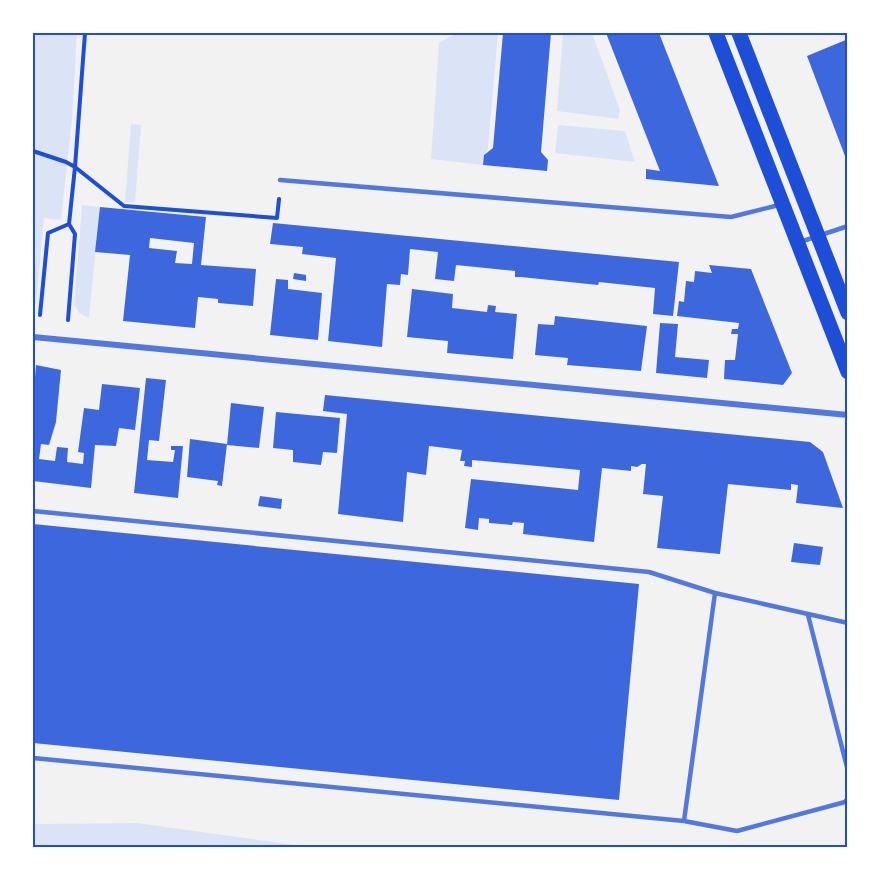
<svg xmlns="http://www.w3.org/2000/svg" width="881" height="881" font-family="Montserrat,sans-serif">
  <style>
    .green { fill: #dbe4f7 }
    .building { fill: #3d67dc; fill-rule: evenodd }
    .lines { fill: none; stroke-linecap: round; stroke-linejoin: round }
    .path { stroke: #1d4ed8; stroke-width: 4 }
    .service { stroke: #5277de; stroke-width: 4.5 }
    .minor { stroke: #5277de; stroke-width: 6 }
    .primary { stroke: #1d4ed8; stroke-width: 15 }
    .neatline { fill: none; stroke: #1d4ed8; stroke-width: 2 }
  </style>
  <rect width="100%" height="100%" fill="#f2f2f2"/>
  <!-- green -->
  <path class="green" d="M33,33h44l-5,86 -11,101 -17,-2 -8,87h-3z
    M457,33h41l-10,116 -4,6 -1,10 -52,-6 8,-116z
    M563,33h29l28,77 -2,9 -61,-8z
    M131,124l10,1 -6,77h-10z
    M558,125l67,6 10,31 -80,-9z
    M82,205l18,2 -11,111 -10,-5 -5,-9z
    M137,823l179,25h-283v-24z"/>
  <!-- building -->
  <path class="building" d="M503,33h48l-10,119 7,8 -1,11 -64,-6 1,-10 9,-7z
    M606,33h53l60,153 -73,-7v-10l14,2z
    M848,39v125l-41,-108z
    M100,207l106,10 -5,48 55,4 -3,37 -35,-3v-4l-20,-2 -3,31 -72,-7 7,-66 -35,-3zM150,238l44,5 -2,21 -17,-1 2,-12 -28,-3z
    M273,223l406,39 -6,54 -20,-2 2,-26 -56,-6 -1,3 -77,-8h-6v-6l-59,-6 -2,16 -19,-2 3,-27 -28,-3 -2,26 -7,-1 -1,11 -13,-1 -5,63 -54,-6 8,-83 -34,-4 1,-7 -33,-3z
    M709,265l42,4 41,104 -9,12 -59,-6 1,-19h10l3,-26h-7l1,-5h6l1,-6 -62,-7 2,-15 5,1 2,-21 8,1 1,-11 17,2z
    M294,273l12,2v6l-13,-2z
    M276,279l12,1v9l34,4 -4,47 -48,-5z
    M412,289l41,5 -1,14 35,4 1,-7 8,1 -1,6 22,2 -4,45 -66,-6 1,-12 -41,-4z
    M555,316l92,10 -6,45 -74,-6 1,-7 -33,-3 3,-31 16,1z
    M660,323l18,1 -3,33 34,3 -2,18 -51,-5z
    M36,365l25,5 -5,52 -7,23 -8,-1 -2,15 16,2 2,-14 11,1 -1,14 16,2 1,-11 -6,-1 6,-44 15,2 3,-26 38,4 -5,42 -16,-2 -3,18 -21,-1 -4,43 -58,-7v-80z
    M146,378l20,2 -7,61 -10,-1 -2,20 26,2 2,-12h-4v-4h12l-5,52 -44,-5z
    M325,395l485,47 13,10 20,56 -47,-5 2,-18 -7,-1v6l-63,-6 -8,70 -63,-6 6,-52 -20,-2 3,-30h-4l-5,3 -6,-1v5l-29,-3 -8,74 -71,-8 1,-11 -11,-1 -1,3 -23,-2v-4l-10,-1 -1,12 -13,-2 6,-49 107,11 2,-20 -108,-10v7l-8,-1 1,-5h-5l2,-11 -33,-4 -3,29 -19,-3 -4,50 -65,-8 9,-100 -24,-3z
    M231,403l33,4 -5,41 -32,-3z
    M276,412l64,6 -3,35 -14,-1 -2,13 -28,-3v-12l-20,-2z
    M190,439l37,5 -5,42 -5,-1 1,-4 -31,-4z
    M260,496l22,3 -1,10 -23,-3z
    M33,524l606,60 -20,216 -586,-57z
    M794,543l29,4 -3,18 -29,-3z"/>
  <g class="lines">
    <!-- path -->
    <path class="path" d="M33,151l33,11 9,5 49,39 153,12 2,-19
      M40,315l8,-82 21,-9
      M68,320l7,-86 -6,-10 6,-57 10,-134"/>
    <!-- service -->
    <path class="service" d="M280,180l451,37 48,-12
      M800,242l48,-16
      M33,511l616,61 66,21 133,30
      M808,615l40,156
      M33,758l651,63 31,-228
      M684,821l53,10 108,-29 3,-4"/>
    <!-- minor -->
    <path class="minor" d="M33,337l815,78"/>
    <!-- primary -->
    <path class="primary" d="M716,33l132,339
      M739,33l109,280"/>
  </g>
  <!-- border -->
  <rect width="881" height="881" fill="none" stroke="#ffffff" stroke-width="69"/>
  <rect x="34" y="34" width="812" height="812" class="neatline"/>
</svg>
